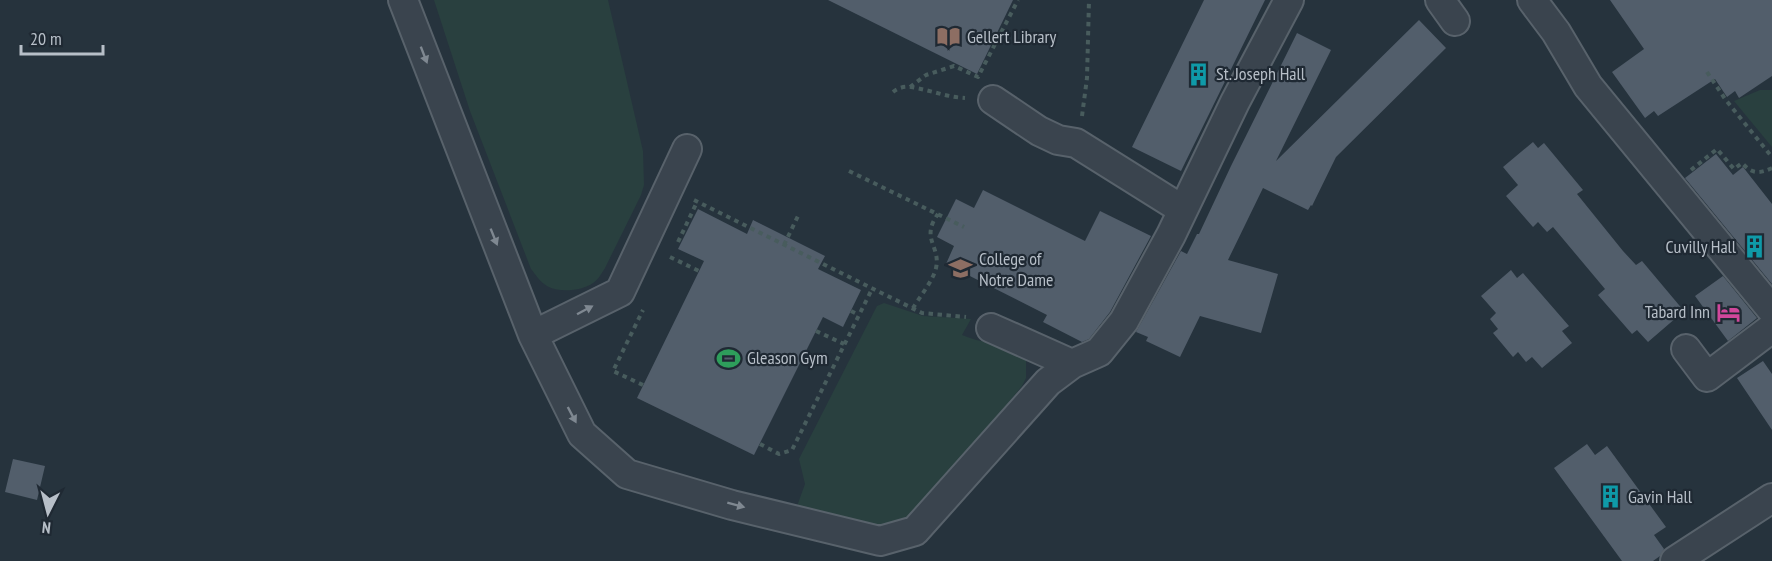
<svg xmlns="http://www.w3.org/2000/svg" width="1772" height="561" font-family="'PT Sans Narrow',sans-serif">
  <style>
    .green { fill: #29403f }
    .building { fill: #525e6b }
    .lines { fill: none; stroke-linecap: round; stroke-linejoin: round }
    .minor-casing { stroke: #58626b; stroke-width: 32 }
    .path { stroke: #485c5d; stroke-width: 4; stroke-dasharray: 4.5 4.5; stroke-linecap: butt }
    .minor { stroke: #3a444e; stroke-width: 28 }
    .oneway { fill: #7f8891 }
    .labels { text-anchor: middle; stroke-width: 4.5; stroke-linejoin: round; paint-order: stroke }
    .poi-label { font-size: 18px; fill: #b7bfc8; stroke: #1f2933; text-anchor: start }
  </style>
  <rect width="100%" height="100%" fill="#26333d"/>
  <!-- green -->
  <path class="green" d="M434,0h174l35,151 1,34 -3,10 -36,73c-4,6 -6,11 -12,15 -11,8 -34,10 -46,3 -7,-4 -11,-11 -16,-17l-61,-158z
    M1760,90h12v57l-38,-46z
    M884,303l39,13 48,3 -9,16c6,2 13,5 19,6 20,4 31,2 45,19v18l-4,8 -93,114c-7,6 -14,13 -22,17 -36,18 -76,0 -111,-8l9,-25 -6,-25 78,-153z"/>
  <!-- building -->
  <path class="building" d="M828,0h185l-36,74z
    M1204,0h61l-84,171 -49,-24z
    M1610,0h162v76l-33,22 -4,-7 -8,6 -12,-18 -57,37 -4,-5 -9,7 -33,-46 32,-23z
    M1419,20l27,28 -110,109 -24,49 -1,-1 -3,5 -45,-22 -35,72 50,14 -17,59 -61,-17 -20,41 -34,-16 2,-4 -12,-5 45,-81 6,3 10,-20h2l32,-68 66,-133 34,17 -55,111z
    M1533,142l5,6 6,-5 39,47 -6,4 46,57 13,14 6,-4 42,50 -36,31 -11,-12 -5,4 -34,-39 7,-6 -52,-62 -6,5 -9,-10 -5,5 -27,-31 12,-11 -15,-18z
    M1716,154l17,21 10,-8 29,37v80l-87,-106z
    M983,190l102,51 15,-30 51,25 -41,76 -21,27 -7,3 -39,-20 4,-7 -101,-51 8,-18 -17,-9 19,-38 18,9z
    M698,209l49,25 6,-14 72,36 -7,13 43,21 -18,37 -20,-10 -69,138 -117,-57 67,-137 -26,-12z
    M1511,270l6,8 6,-5 46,53 -7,5 10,12 -30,25 -10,-11 -6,5 -8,-10 -5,5 -20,-24 5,-4 -8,-10 6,-6 -15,-17z
    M1723,276l34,42 -29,23 -33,-45z
    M1763,361l9,13v56l-35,-52z
    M1587,444l8,11 12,-9 59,81 -12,8 10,14 -4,7 -7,5h-31l-68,-93z
    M13,459l32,7 -8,34 -32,-8z"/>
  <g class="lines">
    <defs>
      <path id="minor" d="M403,0l130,335 49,99 45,40 105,31 148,36 35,-10 133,-149 24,-18 27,-12 25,-31 47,-86 64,-133 54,-102
        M1440,0l15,21
        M1532,0l24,32 32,54 184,224
        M993,100l46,31 19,9 18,3 107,67
        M991,328l81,36
        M533,335l87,-43 67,-143
        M1686,349l21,28 65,-49
        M1675,561l97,-63"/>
    </defs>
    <!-- minor casing -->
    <use href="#minor" class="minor-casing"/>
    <!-- path -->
    <path class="path" d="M1707,72l18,27 47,58
      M910,87l16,-12 28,-9 24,11 40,-77
      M893,92c5,-4 11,-6 18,-5 19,3 35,10 54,11
      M1082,116l5,-38 2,-78
      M1691,170l26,-21 17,20 8,-6c10,11 17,11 30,5
      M849,171l115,56
      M694,200l228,113 44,4
      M678,242l19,-40
      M784,245l14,-29
      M670,257l29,14
      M913,308c6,-10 21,-29 23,-40 5,-22 -16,-29 2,-54
      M851,311l8,4
      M816,331l28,13
      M643,385l-30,-14 30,-61
      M760,444l19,10 13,-4 80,-161"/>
    <!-- minor -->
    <use href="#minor" class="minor"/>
  </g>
  <!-- one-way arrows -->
  <defs><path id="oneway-solid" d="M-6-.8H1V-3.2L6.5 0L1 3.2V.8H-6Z" transform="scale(1.5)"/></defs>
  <g class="oneway">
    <use href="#oneway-solid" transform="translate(424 55) rotate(69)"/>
    <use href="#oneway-solid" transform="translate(494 237) rotate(68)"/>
    <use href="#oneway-solid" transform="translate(585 310) rotate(-28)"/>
    <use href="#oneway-solid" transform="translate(572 415) rotate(62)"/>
    <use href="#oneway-solid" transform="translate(736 505) rotate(15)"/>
  </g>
  <!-- icons -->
  <defs>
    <symbol id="library-bare" viewBox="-9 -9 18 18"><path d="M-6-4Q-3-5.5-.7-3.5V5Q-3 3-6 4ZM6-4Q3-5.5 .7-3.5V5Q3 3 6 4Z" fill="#8d6e63" stroke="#1f2933" stroke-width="2.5" paint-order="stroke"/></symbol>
    <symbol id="building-bare" viewBox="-9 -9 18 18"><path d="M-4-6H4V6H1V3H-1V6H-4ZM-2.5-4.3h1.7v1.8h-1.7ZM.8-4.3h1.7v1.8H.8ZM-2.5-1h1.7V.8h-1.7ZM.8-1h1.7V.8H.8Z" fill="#0f9aa8" stroke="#1f2933" stroke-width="2.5" paint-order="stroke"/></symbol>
    <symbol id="university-bare" viewBox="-9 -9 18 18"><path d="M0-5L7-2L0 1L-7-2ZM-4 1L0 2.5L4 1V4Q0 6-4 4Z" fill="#8d6e63" stroke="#1f2933" stroke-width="2.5" paint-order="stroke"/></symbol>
    <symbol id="hotel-bare" viewBox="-9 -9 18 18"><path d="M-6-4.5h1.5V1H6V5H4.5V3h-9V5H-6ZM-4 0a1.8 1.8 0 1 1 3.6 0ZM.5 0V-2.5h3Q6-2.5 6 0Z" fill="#d1479c" stroke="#1f2933" stroke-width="2.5" paint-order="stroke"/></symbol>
    <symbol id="stadium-bare" viewBox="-9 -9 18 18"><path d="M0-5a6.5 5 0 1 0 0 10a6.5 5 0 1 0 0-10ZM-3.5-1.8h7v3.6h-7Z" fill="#2e9e5b" stroke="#1f2933" stroke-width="2.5" paint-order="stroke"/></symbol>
  </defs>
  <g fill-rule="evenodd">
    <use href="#library-bare" x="932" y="20" width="33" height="33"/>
    <use href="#building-bare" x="1182" y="58" width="33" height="33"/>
    <use href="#building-bare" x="1738" y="230" width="33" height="33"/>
    <use href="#university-bare" x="944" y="252" width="33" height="33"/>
    <use href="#hotel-bare" x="1712" y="296" width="33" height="33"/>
    <use href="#stadium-bare" x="712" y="342" width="33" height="33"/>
    <use href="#building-bare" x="1594" y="480" width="33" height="33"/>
  </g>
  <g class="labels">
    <!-- poi labels -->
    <g class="poi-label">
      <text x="967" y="43">Gellert Library</text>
      <text x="1216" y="80">St. Joseph Hall</text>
      <text x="1736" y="253" text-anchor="end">Cuvilly Hall</text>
      <text x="979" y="265">College of<tspan x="979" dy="21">Notre Dame</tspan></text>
      <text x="1710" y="318" text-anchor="end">Tabard Inn</text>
      <text x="747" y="364">Gleason Gym</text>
      <text x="1628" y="503">Gavin Hall</text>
    </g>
  </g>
  <!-- north arrow -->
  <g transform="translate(48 513) rotate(186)" stroke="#1f2933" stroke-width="4.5" paint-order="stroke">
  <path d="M0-4.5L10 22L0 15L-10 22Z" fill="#b7bfc8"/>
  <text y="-9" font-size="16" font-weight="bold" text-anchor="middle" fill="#b7bfc8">N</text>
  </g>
  <!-- scale -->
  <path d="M21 45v9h82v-9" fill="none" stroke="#b7bfc8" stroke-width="3"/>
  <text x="30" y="45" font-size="18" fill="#b7bfc8" stroke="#1f2933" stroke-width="4.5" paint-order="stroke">20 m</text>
</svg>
